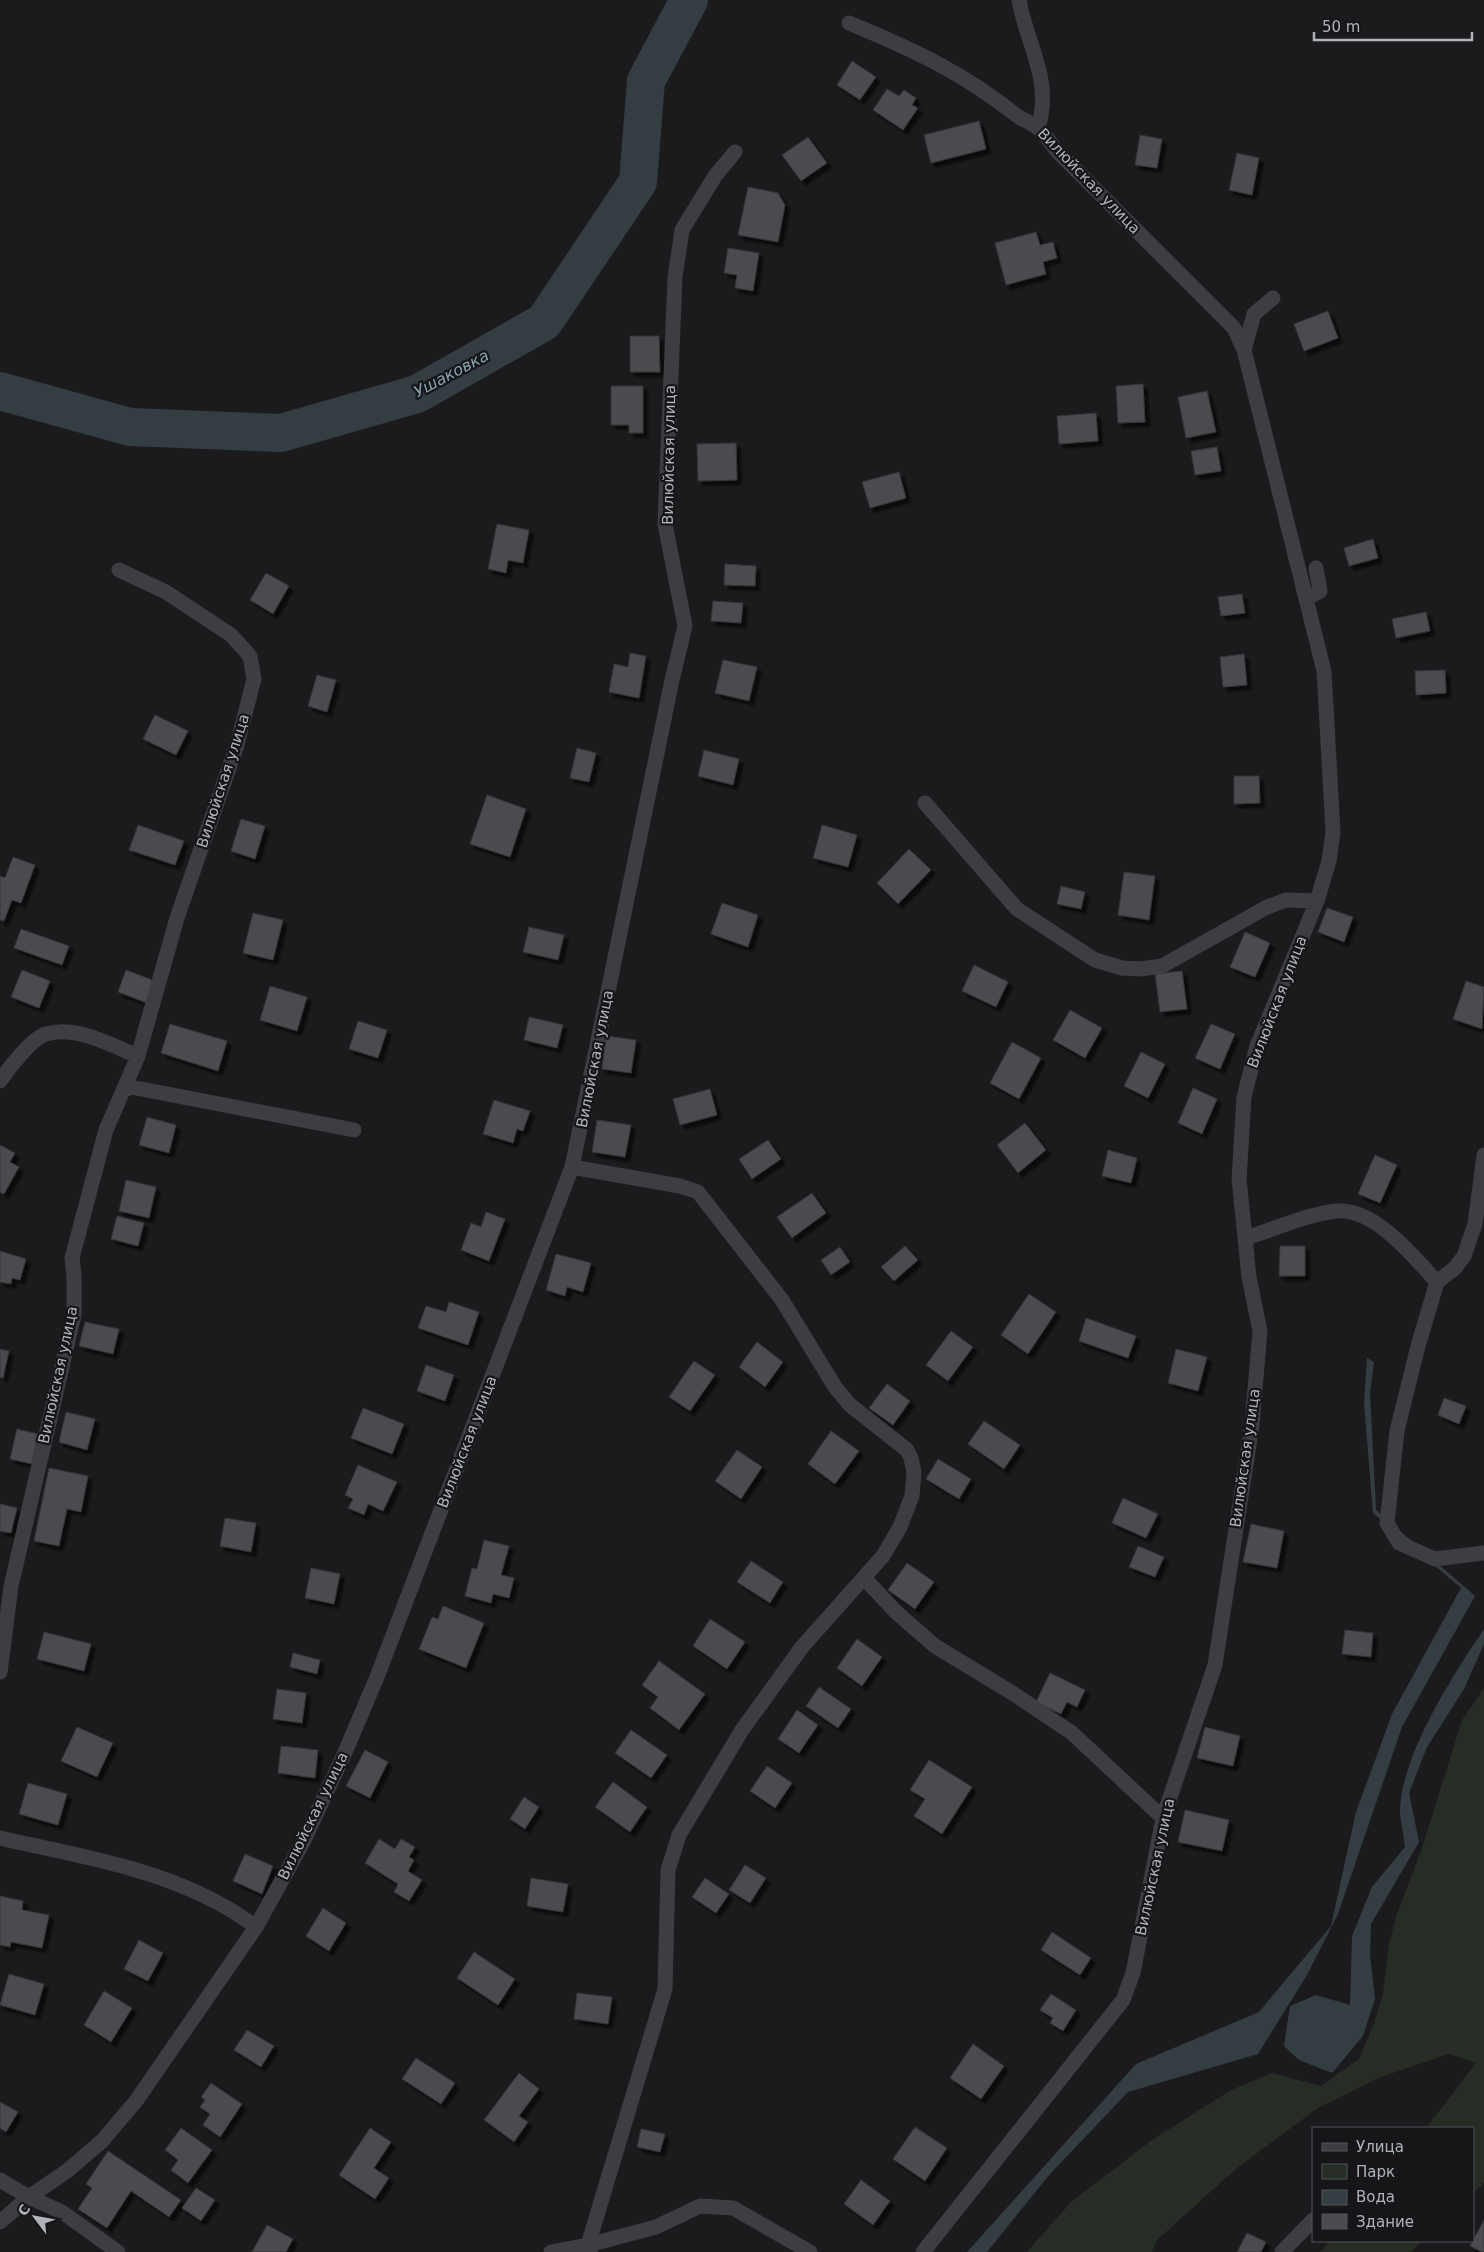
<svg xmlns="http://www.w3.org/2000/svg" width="1484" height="2252" font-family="'DejaVu Sans',sans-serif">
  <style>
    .green { fill: #252d25 }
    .water { fill: #343e42 }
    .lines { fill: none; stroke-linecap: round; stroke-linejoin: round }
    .river { stroke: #343e42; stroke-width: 38 }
    .building { fill: #4a4b4f; stroke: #353639; filter: url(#shadow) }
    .minor { stroke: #3c3e42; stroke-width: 15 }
    .labels { text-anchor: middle; stroke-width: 4.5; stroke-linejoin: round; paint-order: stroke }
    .street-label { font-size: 15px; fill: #afb4bb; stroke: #161618 }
    .water-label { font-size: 16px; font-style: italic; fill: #8aa4b2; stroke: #161618 }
  </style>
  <defs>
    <filter id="shadow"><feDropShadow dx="4.5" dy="4.5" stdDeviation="1" flood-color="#0009"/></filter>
  </defs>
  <rect width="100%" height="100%" fill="#1b1b1d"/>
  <!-- green -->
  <path class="green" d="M1484,1688v495l-11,10v-65h-47l50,-65 -27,-9 -68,23 -63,31 -81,60 -80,72 -5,12h-125l45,-51 80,-61 79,-50 41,-17 49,13 38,-27 14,-33 10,-33 6,-50 8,-29 25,-66 40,-128z
    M1330,2241h92l-11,11h-91z"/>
  <!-- water -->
  <path class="water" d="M1367,1358l7,4 -4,31 6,117 99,86 -73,131 -64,187 -31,61 -49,79 -130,38 -78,82 -63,78h-20l169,-188 123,-52 72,-86 25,-114 36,-98 69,-126 -88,-75 -9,-110z
    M1484,1629v15l-20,45 -37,58 -18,46 10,49 -48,82 -1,31 5,44 -12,37 -31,37 -33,-13 -15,-14 6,-40 26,-11 34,10 2,-69 20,-49 33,-40c-1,-11 -4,-23 -5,-34 -1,-54 54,-140 84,-184z"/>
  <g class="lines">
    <!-- river -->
    <path class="river" d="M0,391l130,36 151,6 136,-39 127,-72 94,-140 8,-101 43,-81"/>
  </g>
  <!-- building -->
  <path class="building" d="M852,61l24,16 -16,23 -23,-15z
    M887,89l12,7 5,-6 12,8 -4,7 6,3 -15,22 -30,-20z
    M979,121l7,28 -55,14 -7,-28z
    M1140,135l22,4 -5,29 -22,-3z
    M808,137l19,26 -26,18 -19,-26z
    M1237,153l22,5 -7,37 -23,-5z
    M748,187l30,6 7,12 -7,37 -40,-7z
    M1036,232l4,13 13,-3 4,16 -14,4 3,12 -40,11 -11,-42z
    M728,248l31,5 -6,38 -18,-3 2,-13 -13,-2z
    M1328,311l10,27 -34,13 -10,-27z
    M630,336h29l1,36h-30z
    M1143,384l2,38 -27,1 -2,-37z
    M611,386h32v47h-14v-8h-18z
    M1207,391l9,41 -30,6 -8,-41z
    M1096,413l2,28 -39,3 -2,-28z
    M736,443l1,37 -39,1 -1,-37z
    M1217,447l4,24 -26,4 -4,-24z
    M899,472l7,26 -36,10 -8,-26z
    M497,524l32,6 -6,33 -15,-3 -2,13 -18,-4z
    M1373,539l5,19 -29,8 -5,-18z
    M725,564l31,2 -1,20 -31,-1z
    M266,573l23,13 -16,28 -23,-14z
    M1242,594l3,19 -24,3 -3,-19z
    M713,601l30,2 -2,20 -30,-2z
    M1426,612l4,19 -34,7 -4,-19z
    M630,653l16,3 -7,42 -30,-6 5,-28 14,3z
    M1244,654l3,31 -24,2 -3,-30z
    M723,660l34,7 -8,34 -34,-8z
    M1445,670l1,23 -30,2 -1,-24z
    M317,675l19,5 -9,32 -19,-6z
    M155,715l33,16 -12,24 -33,-16z
    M577,748l19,5 -7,29 -19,-4z
    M704,750l35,9 -6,26 -35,-9z
    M1234,776h25l1,27 -26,1z
    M487,795l39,14 -16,48 -40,-13z
    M241,819l24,7 -10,33 -24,-8z
    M138,825l46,16 -9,24 -46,-15z
    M822,825l35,10 -9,32 -35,-9z
    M909,849l22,21 -33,34 -21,-21z
    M13,857l22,8 -14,38 -9,-3 -8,21 -4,-1v-44l5,2z
    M1124,872l31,4 -6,44 -31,-5z
    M1061,886l24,6 -4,17 -24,-5z
    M722,903l36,12 -10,32 -37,-13z
    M1327,908l26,9 -9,25 -26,-10z
    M253,913l30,7 -10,40 -30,-7z
    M529,927l35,8 -6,25 -35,-8z
    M21,929l48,17 -7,19 -48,-17z
    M1245,932l25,11 -15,34 -25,-10z
    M974,965l34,17 -12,25 -34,-16z
    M22,970l28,11 -11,27 -28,-11z
    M126,970l29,11 -8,22 -29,-11z
    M1182,971l5,38 -27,3 -5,-38z
    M1466,981l18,6 -2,42 -29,-10z
    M270,986l37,11 -10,34 -37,-11z
    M1070,1010l32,18 -17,30 -32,-18z
    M529,1017l34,8 -6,23 -33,-8z
    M358,1021l29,9 -9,28 -29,-9z
    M170,1024l57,17 -9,30 -57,-18z
    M1211,1024l24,10 -15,35 -25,-11z
    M606,1036l30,4 -5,33 -29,-4z
    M1012,1042l29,16 -22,41 -29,-16z
    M1141,1052l24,12 -17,34 -24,-12z
    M1193,1088l24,11 -15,35 -24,-11z
    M710,1089l7,26 -37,10 -7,-26z
    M494,1100l36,11 -7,20 -6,-2 -4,14 -30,-9z
    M147,1117l29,8 -7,28 -30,-8z
    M597,1120l34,5 -6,32 -33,-5z
    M1025,1123l21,27 -28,23 -21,-28z
    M768,1140l13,19 -29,20 -13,-20z
    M0,1145l15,8 -5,9 9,5 -15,27 -4,-2z
    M1108,1150l29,8 -6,25 -29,-7z
    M1375,1155l22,10 -17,38 -22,-9z
    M126,1180l30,7 -7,31 -30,-7z
    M812,1193l14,20 -34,25 -15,-21z
    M486,1212l19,7 -16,42 -28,-11 10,-27 10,4z
    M117,1216l27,7 -6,23 -27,-7z
    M905,1246l13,14 -24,21 -13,-14z
    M1280,1246h25v30h-26z
    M840,1247l10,15 -19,13 -10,-15z
    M0,1251l26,8 -6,21 -8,-2 -1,6 -11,-2z
    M556,1254l35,9 -8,29 -16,-5 -2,9 -19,-6z
    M1029,1294l27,18 -28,42 -27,-19z
    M449,1302l30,10 -11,33 -50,-17 8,-22 20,6z
    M1086,1318l50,18 -8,22 -49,-17z
    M85,1322l34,7 -6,25 -34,-8z
    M951,1331l22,16 -25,34 -22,-16z
    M757,1342l26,20 -18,25 -26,-20z
    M0,1349l9,2 -6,27 -3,-1z
    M1176,1349l31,8 -9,34 -30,-8z
    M694,1361l21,14 -25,36 -21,-14z
    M426,1365l28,10 -9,26 -28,-10z
    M887,1384l23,17 -17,24 -24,-17z
    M1444,1398l22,8 -7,18 -21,-9z
    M363,1408l41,16 -12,30 -41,-16z
    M66,1412l29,7 -8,31 -28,-8z
    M984,1421l36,24 -16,24 -36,-25z
    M17,1429l21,5 -6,30 -22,-5z
    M831,1431l28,20 -24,33 -27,-20z
    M737,1450l25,17 -21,32 -26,-18z
    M938,1459l33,20 -12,20 -33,-20z
    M358,1465l39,17 -14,29 -15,-7 -4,11 -16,-7 5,-9 -8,-4z
    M49,1468l39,8 -7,36 -14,-3 -8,37 -25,-5z
    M1123,1498l35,16 -12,24 -34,-15z
    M0,1504l17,4 -6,25 -11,-2z
    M225,1518l31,5 -5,29 -31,-6z
    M1251,1524l33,7 -7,37 -34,-6z
    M484,1540l25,6 -8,29 13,3 -5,20 -16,-4 -2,9 -26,-7 7,-28 5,1z
    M1138,1546l26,11 -9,20 -26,-10z
    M751,1561l32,21 -13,21 -33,-21z
    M907,1563l27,19 -19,27 -27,-19z
    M311,1568l29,6 -6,30 -29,-6z
    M443,1606l41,17 -18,45 -47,-19 13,-32 6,2z
    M710,1619l35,23 -18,27 -34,-23z
    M1345,1630l28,3 -2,24 -29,-3z
    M44,1632l47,12 -7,27 -47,-12z
    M857,1639l25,18 -20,29 -25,-18z
    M293,1653l27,7 -3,14 -27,-7z
    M659,1661l46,33 -26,36 -29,-22 8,-11 -16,-12z
    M1050,1673l35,17 -8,17 -10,-5 -6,12 -25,-12z
    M819,1687l32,22 -13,19 -32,-22z
    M277,1689l29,4 -4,30 -29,-4z
    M797,1710l21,15 -19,28 -21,-14z
    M77,1727l36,16 -16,34 -36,-16z
    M1205,1727l35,9 -7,30 -36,-8z
    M631,1730l36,25 -16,23 -36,-25z
    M281,1746l37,4 -3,28 -37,-5z
    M365,1750l23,12 -18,36 -24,-12z
    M929,1760l43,27 -30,47 -28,-18 11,-17 -15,-9z
    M767,1766l25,17 -17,25 -25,-17z
    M613,1782l34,25 -17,25 -35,-25z
    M28,1783l39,11 -9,31 -39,-11z
    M524,1797l15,10 -14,22 -15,-10z
    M1185,1810l44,10 -7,31 -44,-9z
    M379,1839l16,10 6,-10 14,8 -6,10 5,3 -6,11 14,9 -13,21 -15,-9 4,-8 -33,-21z
    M245,1854l28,12 -11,28 -29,-13z
    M745,1865l21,13 -16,25 -21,-13z
    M531,1878l37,6 -5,28 -36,-6z
    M705,1878l24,16 -13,19 -24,-16z
    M0,1896l23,5 -1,9 27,5 -7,33 -31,-6 -1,5 -10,-2z
    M323,1908l23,15 -17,28 -23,-15z
    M1052,1932l39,26 -11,17 -39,-25z
    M139,1940l24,13 -15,28 -24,-12z
    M474,1952l41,27 -17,26 -41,-27z
    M9,1974l35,10 -9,31 -35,-10z
    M104,1991l28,17 -21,34 -27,-17z
    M577,1993l35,4 -4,27 -34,-5z
    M1051,1994l25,16 -13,21 -13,-8 3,-5 -13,-8z
    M247,2030l27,16 -13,21 -27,-17z
    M973,2044l31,22 -23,33 -31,-21z
    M416,2058l39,25 -14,21 -39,-25z
    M519,2073l20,16 -20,27 9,6 -14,20 -30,-22z
    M211,2083l31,21 -22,33 -17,-12 7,-11 -10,-7 5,-7 -4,-3z
    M0,2102l18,10 -12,20 -6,-4z
    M915,2127l32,21 -22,33 -32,-22z
    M181,2128l31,22 -24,33 -17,-13 7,-10 -13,-10z
    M370,2128l21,14 -17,26 15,10 -14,21 -36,-24z
    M641,2129l24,5 -5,18 -23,-5z
    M108,2151l73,49 -12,17 -38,-26 -24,37 -29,-19 14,-21 -6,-4z
    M861,2180l29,21 -17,24 -29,-21z
    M196,2188l19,12 -14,21 -19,-13z
    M1484,2220v32h-2l-12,-6z
    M267,2225l26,14 -7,13h-34z
    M1247,2233l19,9 -5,10h-24z"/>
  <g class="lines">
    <!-- minor -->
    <path class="minor" d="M1019,0c8,46 34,80 19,128
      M849,23c63,26 113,49 167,92 7,5 16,8 23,14 7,7 13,16 20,24l175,175 10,22 80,321 9,161 -4,29 -12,40 -60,145 -13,51 -5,82 10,98 11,54 -8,94 -37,240 -52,153 -30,155 -10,27 -200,252
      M1244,350l10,-36 19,-16
      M1306,599l14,-8 -4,-23
      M925,803l92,106 78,51 27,8 18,1 22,-3 105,-59 19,-7 31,1
      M0,1081c8,-12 32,-43 46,-47 31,-9 64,11 92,22
      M124,1090l7,-3 223,43
      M1484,1155l-9,69 -11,32 -9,12 -18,14 -19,64 -21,85 -10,92 12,20 36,16 49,-6
      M572,1167l108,19 18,6 84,108 53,87 15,18 57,45 4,8 3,14 -2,24 -12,31 -17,29 -81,91 -60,83 -63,105 -11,35 -3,119 -77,256 3,7
      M1246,1238c29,-9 61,-24 91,-27 38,-3 77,46 100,71
      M864,1578l33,35 38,33 79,48 58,39 91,85
      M0,1672l11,-86 63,-271v-40l-2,-17 34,-128 32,-74 39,-138 60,-173 17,-66 -4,-23 -19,-21 -65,-43 -47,-22
      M0,1838c74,17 153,29 220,66 13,6 24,15 36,23
      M0,2180l29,17 33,15 56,40
      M0,2222l29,-25 38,-26 35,-30 34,-40 120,-174 47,-85 40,-85 34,-80 195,-510 100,-487 13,-54 -20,-102 10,-247 7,-47 33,-54 20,-24
      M551,2252l37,-7 68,-18 44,-21 33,2 77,44
      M1282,2252l31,-32"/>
  </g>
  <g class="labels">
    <!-- street labels -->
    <g class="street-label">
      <text transform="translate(1089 181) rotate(46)" y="5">Вилюйская улица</text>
      <text transform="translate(669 455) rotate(-89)" y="5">Вилюйская улица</text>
      <text transform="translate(223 781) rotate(-72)" y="5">Вилюйская улица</text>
      <text transform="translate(1277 1002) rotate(-69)" y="5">Вилюйская улица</text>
      <text transform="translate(595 1059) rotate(-79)" y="5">Вилюйская улица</text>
      <text transform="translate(58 1375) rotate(-78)" y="5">Вилюйская улица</text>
      <text transform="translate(467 1442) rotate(-69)" y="5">Вилюйская улица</text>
      <text transform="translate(1245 1458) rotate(-82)" y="5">Вилюйская улица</text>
      <text transform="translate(313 1816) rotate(-64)" y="5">Вилюйская улица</text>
      <text transform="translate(1155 1867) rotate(-78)" y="5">Вилюйская улица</text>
    </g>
    <!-- water labels -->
    <g class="water-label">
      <text transform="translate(451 373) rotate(-28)" y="6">Ушаковка</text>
    </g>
  </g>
  <!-- legend -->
  <rect x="1312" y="2127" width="162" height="115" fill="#161618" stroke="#535559"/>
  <rect x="1322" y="2143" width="25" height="8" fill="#3c3e42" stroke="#535559"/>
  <text x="1356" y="2152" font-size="15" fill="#afb4bb">Улица</text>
  <rect x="1322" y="2164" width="25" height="15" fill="#252d25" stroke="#535559"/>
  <text x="1356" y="2177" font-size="15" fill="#afb4bb">Парк</text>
  <rect x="1322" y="2190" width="25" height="15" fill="#343e42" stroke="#535559"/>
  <text x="1356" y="2202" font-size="15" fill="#afb4bb">Вода</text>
  <rect x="1322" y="2214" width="25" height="15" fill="#4a4b4f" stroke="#535559"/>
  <text x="1356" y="2227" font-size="15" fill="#afb4bb">Здание</text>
  <!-- north arrow -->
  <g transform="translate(35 2217) rotate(302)" stroke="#161618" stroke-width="4" paint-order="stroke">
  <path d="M0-4L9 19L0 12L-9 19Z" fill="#afb4bb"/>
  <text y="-8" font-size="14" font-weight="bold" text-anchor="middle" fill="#afb4bb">С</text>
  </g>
  <!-- scale -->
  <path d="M1314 32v8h158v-8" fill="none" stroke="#afb4bb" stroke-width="2.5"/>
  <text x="1322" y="32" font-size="15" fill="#afb4bb" stroke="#161618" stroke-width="4" paint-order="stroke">50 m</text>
</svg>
